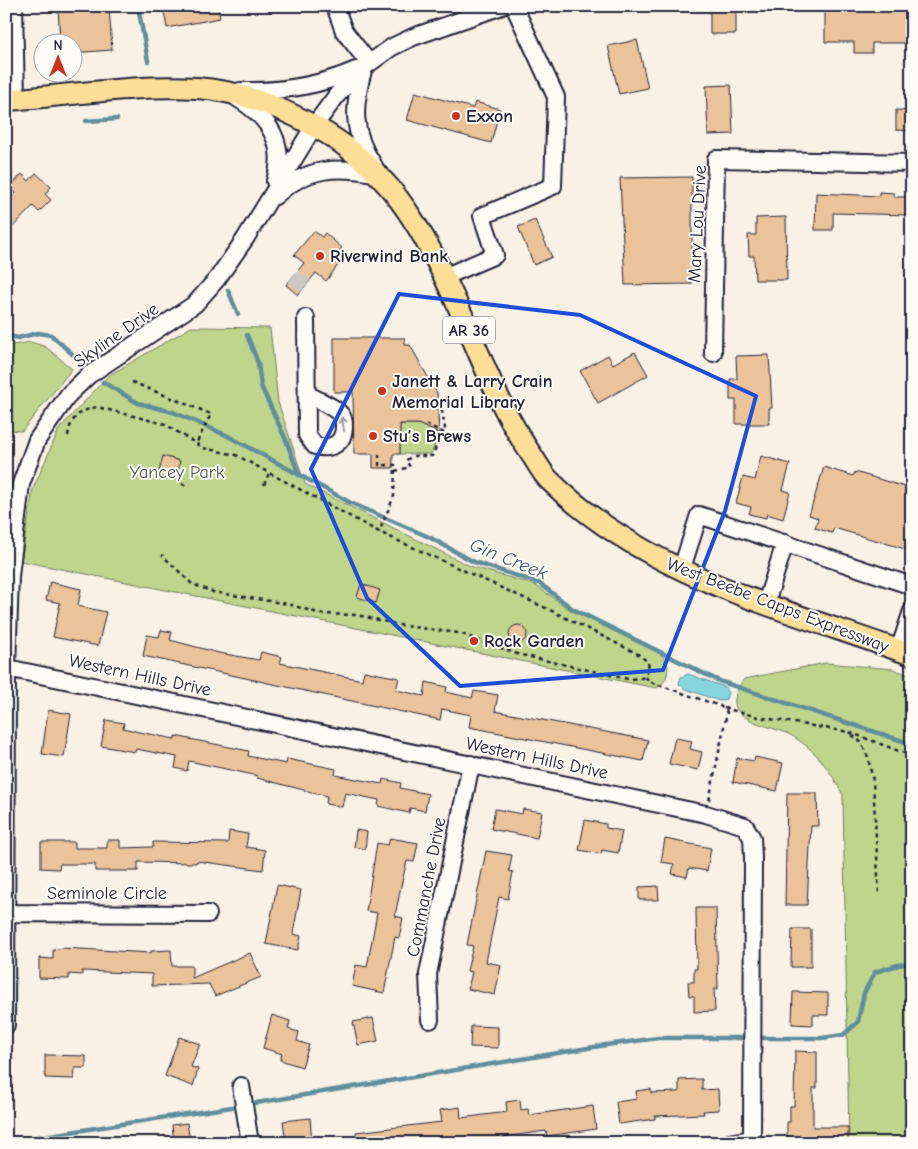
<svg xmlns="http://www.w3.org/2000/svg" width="918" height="1149" font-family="'Comic Neue',sans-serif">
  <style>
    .green { fill: #bfd58b; stroke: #707c63 }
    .water { fill: #86d6df; stroke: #5e8e9d }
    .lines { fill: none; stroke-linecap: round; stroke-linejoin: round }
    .stream { stroke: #5e8e9d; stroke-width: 4.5 }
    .building { fill: #eac39b; stroke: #22223b }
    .minor-tunnel { stroke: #cec8c3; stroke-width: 16; stroke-dasharray: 16 8; stroke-linecap: butt }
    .minor-casing { stroke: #22223b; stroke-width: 20 }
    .major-casing { stroke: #22223b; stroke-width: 24 }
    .path { stroke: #22223b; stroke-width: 2.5; stroke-dasharray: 4 4; stroke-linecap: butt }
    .minor { stroke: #fdfcf7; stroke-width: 16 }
    .major { stroke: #fcde96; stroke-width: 20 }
    .oneway { stroke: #9a9aa2 }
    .marked { fill: none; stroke: #1d4ed8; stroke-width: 4; stroke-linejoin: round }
    .poi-dot { fill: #c8321e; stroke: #fdfcf7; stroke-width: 2 }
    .labels { text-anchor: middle; stroke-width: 4; stroke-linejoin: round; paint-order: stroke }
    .shield { fill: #fdfcf7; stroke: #646373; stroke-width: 1 }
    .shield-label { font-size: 16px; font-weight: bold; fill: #22223b }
    .poi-label { font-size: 18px; font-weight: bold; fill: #22223b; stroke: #fdfcf7; text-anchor: start }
    .street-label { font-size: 18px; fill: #22223b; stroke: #fdfcf7 }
    .park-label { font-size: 18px; fill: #515853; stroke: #fdfcf7 }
    .water-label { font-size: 19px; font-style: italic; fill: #40586c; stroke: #fdfcf7 }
  </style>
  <rect width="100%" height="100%" fill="#f9f1e5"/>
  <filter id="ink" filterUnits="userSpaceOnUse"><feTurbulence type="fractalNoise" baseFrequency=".02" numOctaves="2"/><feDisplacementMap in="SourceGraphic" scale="10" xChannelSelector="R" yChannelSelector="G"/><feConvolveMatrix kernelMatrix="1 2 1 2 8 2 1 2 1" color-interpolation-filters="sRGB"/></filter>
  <g filter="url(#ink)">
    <!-- green -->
    <path class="green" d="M191,327l79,1 8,74 27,82 165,82 65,19 37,26 87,42c12,8 12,28 -3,35l-635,-127 12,-72 26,-60 49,-53z
      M31,342l15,5 26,22 -50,62 -16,-1v-84z
      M400,424h19l21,10 -9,20h-31z
      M826,663l67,6 19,7v467h-63l-6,-348c-13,-25 -25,-43 -49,-58 -15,-9 -46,-13 -56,-26 -7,-10 -1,-23 6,-32z"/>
    <!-- water -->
    <path class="water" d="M688,674l39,14 1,5 -2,6 -7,2 -36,-13 -4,-4 2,-7z"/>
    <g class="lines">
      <!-- stream -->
      <path class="stream" d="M138,6l10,55
        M86,121l31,-2
        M228,290l10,24
        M6,335l12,3 20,-5 13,2 28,25
        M247,335l11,28 3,23 25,54 13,35
        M103,382l35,21 35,9 53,23 125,68 78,34 45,25 65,21 34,26 146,72 193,63
        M763,1038h59l21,-3 15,-13 6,-29 11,-21 23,-7 14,-2
        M256,1103l350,-58 52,-7h83
        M18,1140l214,-33"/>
    </g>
    <!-- building -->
    <path class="building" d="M58,6h51l3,44 -40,3v-11h-12z
      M163,6h55l2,12 -53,10z
      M710,6h26v28h-26z
      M825,6h87v37h-40v10h-18v-11h-29z
      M637,40l11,48 -29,6 -11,-48z
      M731,85l2,49 -25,1 -2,-49z
      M415,92l58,16 2,-6 25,7 -9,34 -84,-23z
      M896,110l16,1v20l-16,-1z
      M36,173l15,14 -6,7 6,6 -12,12 -6,-6 -27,28v-31l10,-10 -6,-6 12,-13 7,7z
      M692,177v107l-67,1 -5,-107z
      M879,192l15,1v4h18v18l-79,-2v17h-18l1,-37 63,3z
      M786,217l1,63h-32l-1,-24h-5l-1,-21h8v-17z
      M535,220l17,37 -18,8 -16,-38z
      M314,231l8,6 3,-4 17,15 -3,3 6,5 -19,25 -10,-8 -18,22 -12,-10 18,-22 -10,-8z
      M334,338h71v7h5l27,48 2,40 -21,-9h-18v30h-7v14h-20v-14h-19l-1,-62h-19z
      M635,352l13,23 -50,28 -18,-32 28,-16 5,9z
      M769,355l3,53h-3v16h-33v-24h-6v-21h7l-1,-23z
      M163,456l17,5 -4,19 -18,-4z
      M761,456l29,8 -7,26 7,2 -7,27 -16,-5 -1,4 -17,-4 2,-7 -15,-4 7,-26 12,3z
      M824,467l29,9 2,-4 57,17v62l-78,-23 -2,5 -17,-5 3,-10 -9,-3z
      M50,582l31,7 -3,17 28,6 -8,34 -45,-9 7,-34 -14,-3z
      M361,584l19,6 -4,13 -19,-6z
      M509 634a9 9 0 1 1 18 0a9 9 0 1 1-18 0Z
      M161,630l11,2 -2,8 49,13 40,7 2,-8 21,5 -2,6 82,17 2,-9 35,7 -3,12 28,6 2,-14 21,5 -1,5 26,6 2,-7 24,4 -3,16 153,29 -5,21 -174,-34 2,-12 -29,-6 -2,11 -297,-64 4,-21 12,2z
      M48,710l23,4 -7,43 -22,-3z
      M106,720l18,3 -1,5 16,4 36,7v-3l74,15 -1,5 38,8 1,-5 49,10 -1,6 47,9 1,-5 18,4 -1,5 28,6 -3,17 -15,-3 -1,5 -31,-7 1,-6 -34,-7 -3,14 -16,-3 1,-8 -70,-18 1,-2 -69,-15 -2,10 -12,-3 2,-11 -41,-8 -1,3 -34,-6z
      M675,738l17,3 -2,8 12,3 -4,18 -29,-6z
      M755,757l28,6 -6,28 -44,-9 4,-24 17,3z
      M787,793h30l1,33h-7l-4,79h-22z
      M495,809l27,5 1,-5 19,3 -5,26 -46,-9z
      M585,820l21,4v4l16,3 -4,22 -16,-3 -1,4 -22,-4z
      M356,830l11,2 -2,17 -11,-2z
      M229,831l19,3 -2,13 19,3 -2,20 -66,-9 -1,2 -58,-1v9h-43v-7h-35l-1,5 -18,-1v-26h34v6h32v-8h13v8l33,-1v-5l75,1z
      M390,838l28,5 -4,19 -7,-1 -6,25 -6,30 8,2 -4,20 -4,-1 -11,56 -32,-7 4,-21 11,2 10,-54 -11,-2 11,-68 11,2z
      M665,839l46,9 -4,23 -18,-3 -2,9 -15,-3 2,-10 -13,-2z
      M486,851l26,4 -3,16 4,1 -5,27 -9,-2 -13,65 15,3 -6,30 -27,-6 4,-17 -5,-1 6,-25 -6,-1z
      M277,885l24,5 -8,44 8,2 -3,14 -32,-6z
      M658,886l1,14h-20v-13z
      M696,908h20l2,81h-4l1,22 -21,1v-16h-5l-1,-14h6v-13h3z
      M792,929h19v38h-20z
      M62,948l89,5v-2l20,-1 1,16h20v12l58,-25 11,24 -46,19 -6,-12 -57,2v-12l-70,-3v4l-13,-1v5l-30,-1v-20l14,1v-9z
      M793,992l35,1v22h-15v10l-21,-1z
      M272,1015l18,6 -2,8 11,3 -2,9 12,4 -7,22 -22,-7 2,-6 -19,-6z
      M373,1018l5,23 -20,4 -5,-23z
      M471,1026l27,1v21l-28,-1z
      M179,1037l21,7 -9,23 7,2 -5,17 -28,-10z
      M795,1051l22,1v36h-4v39h35v16h-57v-6h-4v-15h3v-16h4z
      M45,1055l41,1v12h-11l-1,11 -29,-1z
      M702,1079v11l16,-1 1,21 -16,1 1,3 -49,2v3l-36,5 -3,-22 21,-3 -1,-8 15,-2v4l28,-1v-12z
      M520,1100l1,10 7,-1 1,6 64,-9 3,23 -49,7 -1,-5 -43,6 1,6h-20l-1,-4 -25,4h-101l-1,-11 86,-10 -2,-12 20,-3 1,11 46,-6 -1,-10z
      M310,1118l2,25h-26l-3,-22z
      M187,1123l3,18 -16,2 -2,-18z"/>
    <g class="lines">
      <!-- minor-tunnel -->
      <path class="minor-tunnel" d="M293,276l13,10"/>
      <defs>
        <path id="minor" d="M14,6l2,94
          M335,6l9,25 25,32
          M364,67c-11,38 -13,65 10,99
          M240,91c40,1 79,-5 116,-21
          M237,98c32,19 50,46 38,83
          M275,196c33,-30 63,-30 104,-22
          M444,277l51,-22 -13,-39 71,-30 3,-89 -42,-91
          M306,318l1,117 8,11c16,4 29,-2 29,-20 0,-4 0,-8 -3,-11 -7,-9 -24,-15 -34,-21
          M713,353l3,-194 196,4
          M681,571l18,-56 213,71
          M766,603l19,-60
          M899,650l13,-39
          M7,668l699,146 39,12 7,12 1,19 -1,286
          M6,913l202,1
          M430,1020l-2,-46 43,-210
          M6,1025l1,-357 3,-92 11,-92 16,-44 32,-46 20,-19 106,-71 22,-25 28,-40 69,-113 23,-31 23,-25 32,-23 21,-10 89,-31
          M241,1086l9,57
          M729,1143l23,-4"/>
        <path id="major" d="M6,100c63,-4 128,-16 191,-12 37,3 67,13 100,29 93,45 125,110 166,200 21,48 40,97 70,140 5,8 10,17 16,23 99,97 237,129 363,175"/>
      </defs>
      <!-- minor casing -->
      <use href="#minor" class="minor-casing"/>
      <!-- major casing -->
      <use href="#major" class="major-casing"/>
      <!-- path -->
      <path class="path" d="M132,382l79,32 -15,30
        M426,424l30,15
        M68,436c2,-17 11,-26 29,-29l68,17 38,24 33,7 143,77 169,77 90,45 10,8 1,8 -7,8 -14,1 -111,-25 -58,-21 -55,-7 -47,-11 -36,-1 -33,-10 -75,-12 -21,-8 -30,-29
        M379,454v11h16l-1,31 -15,36
        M395,471l15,-4 -4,-7 7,-4h19l13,-28 -3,-17 -4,-3
        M176,478l12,10
        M264,485l5,-12
        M645,677l8,6 67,23 7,6 -18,89
        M724,708l34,9 91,15 63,24
        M852,735l9,7 7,15 5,24 6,114"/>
      <!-- minor -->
      <use href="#minor" class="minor"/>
      <!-- major -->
      <use href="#major" class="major"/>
    </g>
    <!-- one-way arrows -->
    <defs><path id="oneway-shaft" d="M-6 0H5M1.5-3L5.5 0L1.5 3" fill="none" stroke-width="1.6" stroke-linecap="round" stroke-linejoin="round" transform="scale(1.25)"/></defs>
    <use class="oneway" href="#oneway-shaft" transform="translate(343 424) rotate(-99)"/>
  </g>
  <!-- marked area -->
  <path class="marked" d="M399,294l181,21 176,81 -31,115 -62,159 -203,16 -93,-88 -56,-129z"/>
  <!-- markers -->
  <g class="poi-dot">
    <circle cx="456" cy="116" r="5"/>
    <circle cx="320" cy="256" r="5"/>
    <circle cx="382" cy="391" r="5"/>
    <circle cx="373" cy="436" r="5"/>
    <circle cx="474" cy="641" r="5"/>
  </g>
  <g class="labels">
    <!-- shield labels -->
    <rect class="shield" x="443" y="316.5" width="52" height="27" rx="4"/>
    <g class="shield-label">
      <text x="469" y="336">AR 36</text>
    </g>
    <!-- poi labels -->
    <g class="poi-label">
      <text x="466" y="122">Exxon</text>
      <text x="330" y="262">Riverwind Bank</text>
      <text x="392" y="387">Janett &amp; Larry Crain<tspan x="392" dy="21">Memorial Library</tspan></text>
      <text x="383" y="442">Stu’s Brews</text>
      <text x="484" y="647">Rock Garden</text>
    </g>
    <!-- street labels -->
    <g class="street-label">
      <text transform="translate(697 224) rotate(-87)" y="6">Mary Lou Drive</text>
      <text transform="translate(116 335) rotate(-35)" y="6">Skyline Drive</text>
      <text transform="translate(778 605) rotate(21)" y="6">West Beebe Capps Expressway</text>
      <text transform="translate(140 675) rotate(12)" y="6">Western Hills Drive</text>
      <text transform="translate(537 758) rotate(12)" y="6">Western Hills Drive</text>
      <text transform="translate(426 887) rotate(-79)" y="6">Commanche Drive</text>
      <text x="107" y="899">Seminole Circle</text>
    </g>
    <!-- park labels -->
    <g class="park-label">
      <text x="177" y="478">Yancey Park</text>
    </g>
    <!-- water labels -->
    <g class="water-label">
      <text transform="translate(509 558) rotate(22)" y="7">Gin Creek</text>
    </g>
  </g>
  <!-- margin -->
  <rect width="918" height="1149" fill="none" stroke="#fdfcf7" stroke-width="25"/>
  <rect x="12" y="12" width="893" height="1124" fill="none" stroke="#22223b" stroke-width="2" filter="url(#ink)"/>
  <!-- north arrow -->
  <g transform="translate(58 58)"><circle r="24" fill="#fdfcf7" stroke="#a5a5ac"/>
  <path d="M0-4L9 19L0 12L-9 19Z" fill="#c8321e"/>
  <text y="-8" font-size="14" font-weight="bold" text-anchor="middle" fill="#22223b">N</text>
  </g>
</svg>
